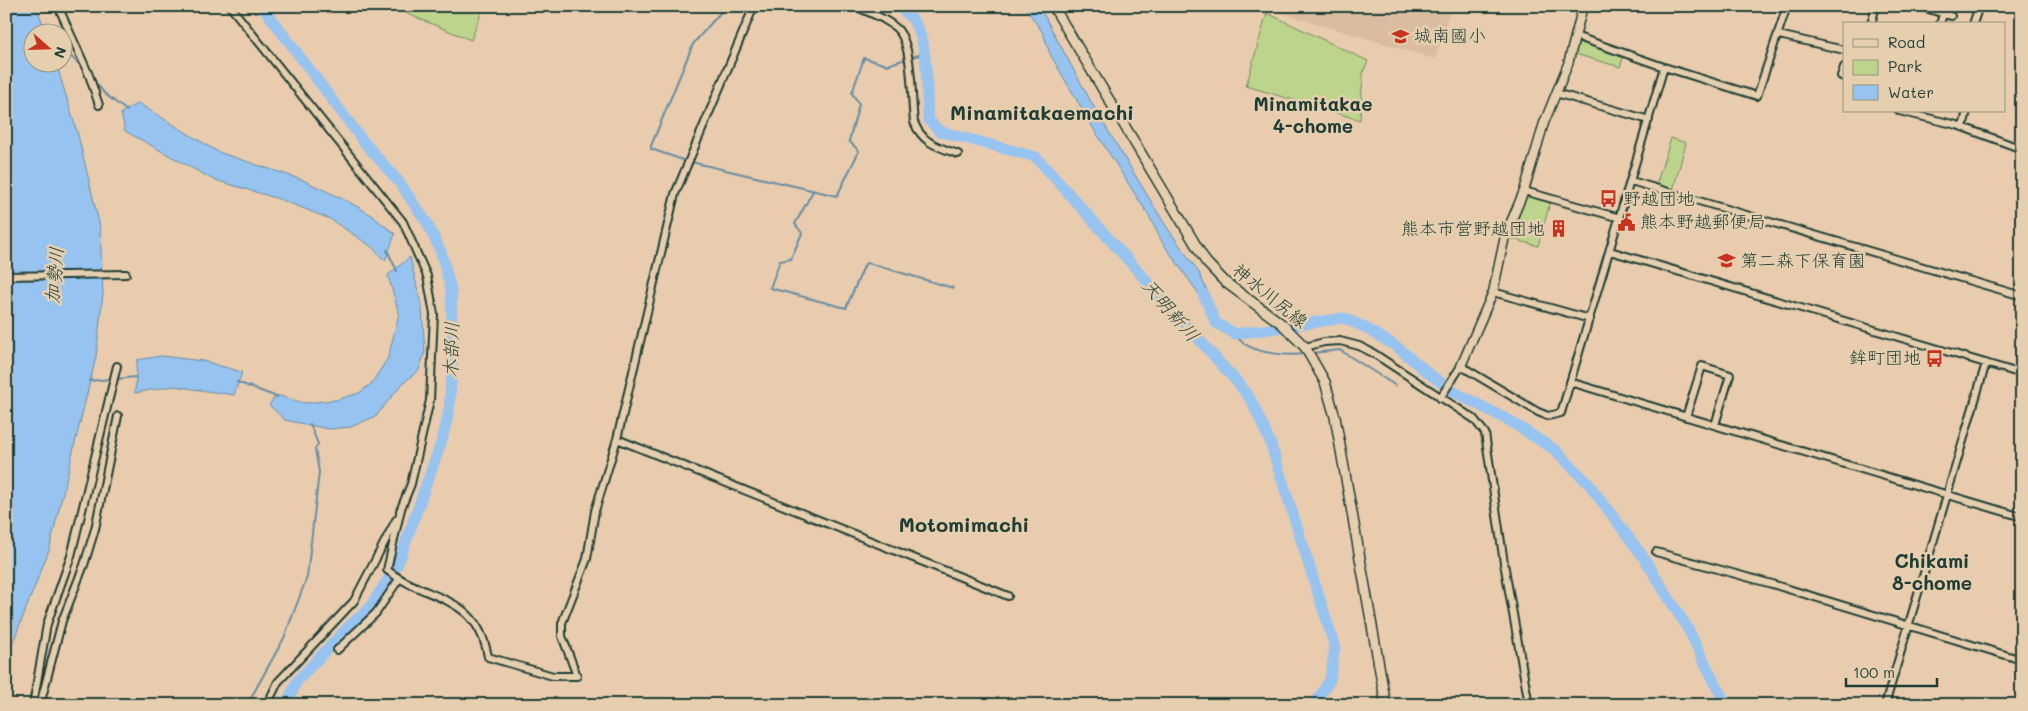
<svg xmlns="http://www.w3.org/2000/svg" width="2028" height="711" font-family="Mali,'Klee One',sans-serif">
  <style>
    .built { fill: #dabda1 }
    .green { fill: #bcd48b; stroke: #6e8860 }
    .water { fill: #97c3f1; stroke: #678da5 }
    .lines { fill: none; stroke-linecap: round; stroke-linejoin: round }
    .stream { stroke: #678da5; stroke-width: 2 }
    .river { stroke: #97c3f1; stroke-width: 11 }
    .minor-casing { stroke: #1f3d34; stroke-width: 10 }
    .tertiary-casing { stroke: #1f3d34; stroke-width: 11 }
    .secondary-casing { stroke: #1f3d34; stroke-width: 12 }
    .minor { stroke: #e6cfaf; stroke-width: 6 }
    .tertiary { stroke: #e6cfaf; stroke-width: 8 }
    .secondary { stroke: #e6cfaf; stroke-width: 9 }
    .labels { text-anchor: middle; stroke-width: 5; stroke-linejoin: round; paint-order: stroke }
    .poi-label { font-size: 18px; fill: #1f3d34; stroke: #e6cfaf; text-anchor: start }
    .street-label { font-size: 18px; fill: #1f3d34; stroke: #e6cfaf }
    .neighbourhood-label { font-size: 19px; font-weight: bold; fill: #1f3d34; stroke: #e6cfaf }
    .water-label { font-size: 19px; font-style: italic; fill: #25443d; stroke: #e6cfaf }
    .quarter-label { font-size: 20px; font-weight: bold; fill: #1f3d34; stroke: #e6cfaf }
  </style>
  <rect width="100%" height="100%" fill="#e9ccad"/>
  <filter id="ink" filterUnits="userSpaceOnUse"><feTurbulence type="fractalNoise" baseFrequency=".02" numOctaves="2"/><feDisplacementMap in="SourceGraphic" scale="10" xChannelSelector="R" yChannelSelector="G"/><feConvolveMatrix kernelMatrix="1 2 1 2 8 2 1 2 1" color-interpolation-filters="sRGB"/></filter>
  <g filter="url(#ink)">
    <!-- built -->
    <path class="built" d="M1283,6h168l-16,53 -154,-46z"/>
    <!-- green -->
    <path class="green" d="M388,6h96l-13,34z
      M1267,13l101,48 -5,12 -3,47 -114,-34z
      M1578,42l46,13 -4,12 -45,-13z
      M1671,138l15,5 -13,47 -17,-5z
      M1527,196l23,7 -12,43 -29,-8z"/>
    <!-- water -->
    <path class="water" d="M6,6h30l10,26h-14v30l24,1 22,72 22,92 3,66 -7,64 -47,193 -43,110v-330l5,-65 -5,-48z
      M1024,6h15l57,105 70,115 32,45 11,24v13l-47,-66 -13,-26 -56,-88 -43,-74 -7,-21z
      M138,103l80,49 85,28 46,22 21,12 25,20 -10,27 -13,-14 -42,-28 -48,-19 -70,-21 -87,-48 -4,-18z
      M410,257l12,51 3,44 -6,18 -18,15 -25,31 -25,11 -23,2 -43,-9 -16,-15 7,-10 28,8 32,-3 23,-7 12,-9 17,-26 11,-44 -11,-39z
      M161,356l42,5 39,11 -8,23 -61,-9 -38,7 2,-33z"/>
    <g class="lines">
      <!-- stream -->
      <path class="stream" d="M62,48l19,18
        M94,81l11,13 22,17
        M686,161l-35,-12v-3l42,-102 33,-38
        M691,162l146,34 22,-45 -10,-10 10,-37 -7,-11 12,-35 23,7 38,-12
        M813,191l-18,33 7,9 -11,26 -11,2 -10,27 76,20 19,-44 3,-1 85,25
        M387,250l10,21
        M1235,334c12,20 49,22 69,20
        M1312,353l28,-3 56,36
        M116,379l20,-2
        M89,381l22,-2
        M237,382l40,15
        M247,705l37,-67 23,-61 12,-105 -4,-23 3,-5 -8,-20"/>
      <!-- river -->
      <path class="river" d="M262,6l101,135 36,41 28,41 14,29 10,38 2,65 -4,56 -7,29 -44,124 -30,46 -19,16 -52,55 -11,24
        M895,6c39,16 30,79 33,113l11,12 97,26 201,225 14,18 19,42 65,205 -5,33 -16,25
        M1203,294l13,29 19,11 109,-16 18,8 35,21 31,26 28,20 52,27 47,30 33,33 56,75 44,71 38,76"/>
      <defs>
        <path id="minor" d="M58,6l31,69 10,30
          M230,6l173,216 24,54 7,38 -4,86 -19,84 -11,27
          M855,6c14,7 34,13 44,25 14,18 12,67 15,91 8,21 24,25 44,32
          M1919,6l32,10
          M1871,24l5,-18
          M1940,24l3,-10
          M1973,24l6,-18
          M1779,35l65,15
          M1664,67l93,29 30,-90
          M1844,67l-3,9 3,1
          M1556,93l93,27
          M1899,111l58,14 65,24
          M1963,127l4,-16
          M1631,181l391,115
          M1524,191l96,27
          M1610,251l412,123
          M6,276l120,-2
          M1493,292l97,27
          M1305,347l19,-5 16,-1 19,5 14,7 101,66 11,14 19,130 25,142
          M1570,382l452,135
          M1440,398l21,-32 77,46 10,4 13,-3 103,-346 -89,-31
          M1686,417l16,-51 28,9 -15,50
          M617,439l391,157
          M401,509l-14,61c41,32 90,23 101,87l65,19h24l-15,-40v-13l25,-64 8,-48 22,-72 58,-245 79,-188
          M1656,552l116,32 250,76
          M337,650l39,-37 23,-34
          M33,705l14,-81 24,-68 46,-190
          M40,705l22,-84 22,-56 11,-36 23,-113
          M267,705l11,-23 76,-81 42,-81
          M1885,705l101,-342"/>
        <path id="tertiary" d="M1461,366l32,-74 12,-56 19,-45 20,-68 24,-59 15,-58"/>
        <path id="secondary" d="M1053,6l153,256 19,20 57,42 23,23 20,35 10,35 51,288"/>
      </defs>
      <!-- minor casing -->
      <use href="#minor" class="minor-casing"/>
      <!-- tertiary casing -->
      <use href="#tertiary" class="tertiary-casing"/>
      <!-- secondary casing -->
      <use href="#secondary" class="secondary-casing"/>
      <!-- minor -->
      <use href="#minor" class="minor"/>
      <!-- tertiary -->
      <use href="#tertiary" class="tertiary"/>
      <!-- secondary -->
      <use href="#secondary" class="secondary"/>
    </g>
  </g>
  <!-- icons -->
  <defs>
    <symbol id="school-bare" viewBox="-9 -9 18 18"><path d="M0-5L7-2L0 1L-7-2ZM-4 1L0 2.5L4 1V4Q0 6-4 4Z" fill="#c8321e" stroke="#e6cfaf" stroke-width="2.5" paint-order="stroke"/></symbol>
    <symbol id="bus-bare" viewBox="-9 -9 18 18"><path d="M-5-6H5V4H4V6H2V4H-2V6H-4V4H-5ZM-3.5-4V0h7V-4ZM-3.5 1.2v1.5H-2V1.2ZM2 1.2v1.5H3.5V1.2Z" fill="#c8321e" stroke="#e6cfaf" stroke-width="2.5" paint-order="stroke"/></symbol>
    <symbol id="civic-bare" viewBox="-9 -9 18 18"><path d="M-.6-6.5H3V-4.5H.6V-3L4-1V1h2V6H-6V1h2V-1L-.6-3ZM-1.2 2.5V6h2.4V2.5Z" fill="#c8321e" stroke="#e6cfaf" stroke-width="2.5" paint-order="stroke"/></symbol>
    <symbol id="building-bare" viewBox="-9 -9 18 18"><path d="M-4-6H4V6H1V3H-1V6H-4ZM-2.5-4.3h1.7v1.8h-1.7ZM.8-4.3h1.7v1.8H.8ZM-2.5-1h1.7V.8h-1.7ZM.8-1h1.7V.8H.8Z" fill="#c8321e" stroke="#e6cfaf" stroke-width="2.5" paint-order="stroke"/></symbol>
  </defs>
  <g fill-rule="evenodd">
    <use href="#school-bare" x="1388" y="24" width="25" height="25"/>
    <use href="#bus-bare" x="1596" y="186" width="25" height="25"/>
    <use href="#civic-bare" x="1614" y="210" width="25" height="25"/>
    <use href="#building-bare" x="1546" y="216" width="25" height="25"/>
    <use href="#school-bare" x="1714" y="248" width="25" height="25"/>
    <use href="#bus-bare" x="1922" y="346" width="25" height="25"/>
  </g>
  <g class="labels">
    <!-- poi labels -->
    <g class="poi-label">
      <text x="1414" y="42">城南國小</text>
      <text x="1623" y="205">野越団地</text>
      <text x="1640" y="228">熊本野越郵便局</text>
      <text x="1545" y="235" text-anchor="end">熊本市営野越団地</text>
      <text x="1740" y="267">第二森下保育園</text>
      <text x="1921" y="364" text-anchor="end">鉾町団地</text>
    </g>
    <!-- street labels -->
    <g class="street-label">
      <text transform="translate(1270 296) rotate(39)" y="6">神水川尻線</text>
    </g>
    <!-- neighbourhood labels -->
    <g class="neighbourhood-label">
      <text x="1313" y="111">Minamitakae<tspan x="1313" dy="22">4-chome</tspan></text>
      <text x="1932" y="568">Chikami<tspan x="1932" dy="22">8-chome</tspan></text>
    </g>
    <!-- water labels -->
    <g class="water-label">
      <text transform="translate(54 275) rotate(-85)" y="7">加勢川</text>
      <text transform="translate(1171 310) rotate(49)" y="7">天明新川</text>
      <text transform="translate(451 350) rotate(-89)" y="7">木部川</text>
    </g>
    <!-- quarter labels -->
    <g class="quarter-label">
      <text x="1042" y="120">Minamitakaemachi</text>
      <text x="964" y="532">Motomimachi</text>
    </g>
  </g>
  <!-- margin -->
  <rect width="2028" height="711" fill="none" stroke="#e6cfaf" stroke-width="25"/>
  <rect x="12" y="12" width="2003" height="686" fill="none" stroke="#1f3d34" stroke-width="2" filter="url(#ink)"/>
  <!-- legend -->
  <rect x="1843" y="22" width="162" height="90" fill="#e6cfaf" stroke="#96957e"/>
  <rect x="1853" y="39" width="25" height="8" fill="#e6cfaf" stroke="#96957e"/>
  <text x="1888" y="48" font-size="15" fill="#1f3d34">Road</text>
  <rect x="1853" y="60" width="25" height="15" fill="#bcd48b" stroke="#96957e"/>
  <text x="1888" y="72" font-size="15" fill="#1f3d34">Park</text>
  <rect x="1853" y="85" width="25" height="15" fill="#97c3f1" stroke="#96957e"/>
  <text x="1888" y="98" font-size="15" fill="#1f3d34">Water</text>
  <!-- north arrow -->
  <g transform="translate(48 48) rotate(110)"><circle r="24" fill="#e6cfaf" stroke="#96957e"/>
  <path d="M0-4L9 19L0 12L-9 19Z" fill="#c8321e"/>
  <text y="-8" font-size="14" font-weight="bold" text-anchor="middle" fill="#1f3d34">N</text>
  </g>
  <!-- scale -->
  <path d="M1846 678v8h91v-8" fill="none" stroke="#1f3d34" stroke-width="2.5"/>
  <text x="1853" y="678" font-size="15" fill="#1f3d34" stroke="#e6cfaf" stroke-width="4" paint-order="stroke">100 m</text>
</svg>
